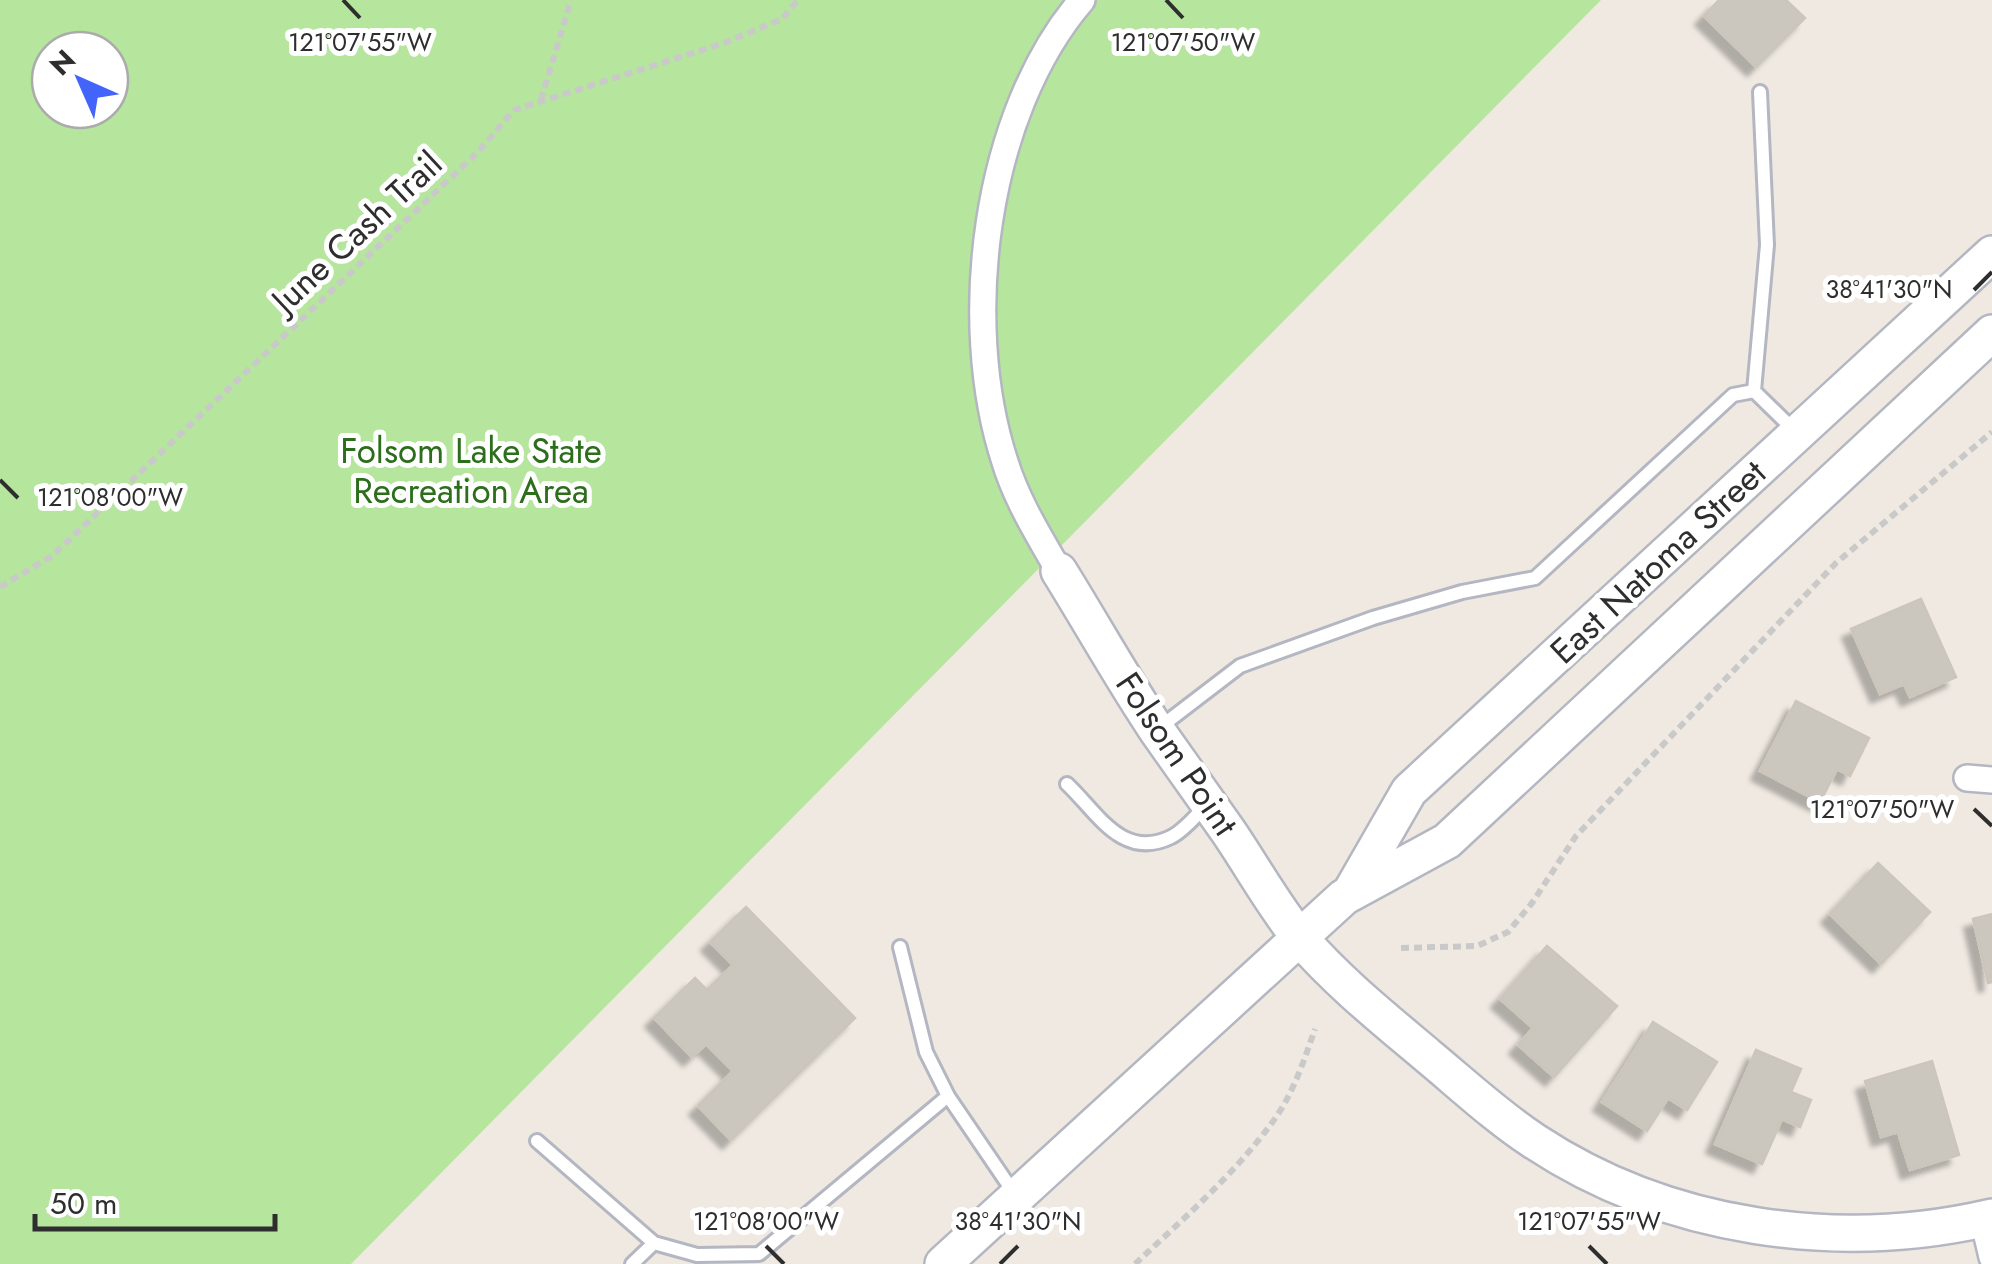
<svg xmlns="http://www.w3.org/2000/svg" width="1992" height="1264" font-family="Jost,sans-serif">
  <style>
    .green { fill: #b6e59e; fill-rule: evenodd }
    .building { fill: #cbc7bf; stroke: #cbc5ba; stroke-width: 2.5; filter: url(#shadow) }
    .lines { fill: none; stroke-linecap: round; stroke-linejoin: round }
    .lane-casing { stroke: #b4b7c1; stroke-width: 18 }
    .street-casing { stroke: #b4b7c1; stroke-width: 30 }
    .secondary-casing { stroke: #b4b7c1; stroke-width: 40 }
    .path { stroke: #c9c9c9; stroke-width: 6; stroke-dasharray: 8 5; stroke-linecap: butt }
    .lane { stroke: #fff; stroke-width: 12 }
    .street { stroke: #fff; stroke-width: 25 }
    .secondary { stroke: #fff; stroke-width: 35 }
    .ticks { fill: none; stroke: #2e2e2e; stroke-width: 4 }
    .labels { text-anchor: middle; stroke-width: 10; stroke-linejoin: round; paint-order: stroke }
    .street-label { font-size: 35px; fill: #2e2e2e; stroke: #fff }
    .park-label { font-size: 35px; fill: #2c6e1b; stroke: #fff }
    .ticks-label { font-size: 25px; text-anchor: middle; fill: #2e2e2e; stroke: #fff; stroke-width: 10; stroke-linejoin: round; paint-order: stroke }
  </style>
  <defs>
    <filter id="shadow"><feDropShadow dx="-9" dy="9" stdDeviation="2.5" flood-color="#0004"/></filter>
  </defs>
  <rect width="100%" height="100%" fill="#efe9e1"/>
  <!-- green -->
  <path class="green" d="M0,0h1601l-1250,1264h-351zM50,50h60v60h-60z"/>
  <!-- building -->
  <path class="building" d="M1719,0h67l19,18 -49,49 -52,-51z
    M1921,599l35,78 -46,20 -6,-13 -24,10 -29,-65z
    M1796,701l73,37 -19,38 -13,-7 -17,33 -60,-31z
    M1878,863l52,49 -49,52 -51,-50z
    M746,907l109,111 -124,122 -33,-34 35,-35 -27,-27 -14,13 -38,-39 41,-40 12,12 26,-25 -23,-23z
    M1992,914v68l-4,1 -15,-64z
    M1547,946l70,60 -63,71 -36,-32 15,-17 -33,-29z
    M1653,1022l64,40 -30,48 -19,-12 -21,33 -45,-29z
    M1756,1050l45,19 -10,23 20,8 -11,27 -18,-8 -20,45 -47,-20z
    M1932,1061l27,94 -49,15 -12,-38 -17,5 -16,-56z"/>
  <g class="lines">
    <defs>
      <path id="lane" d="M1754,391l13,-146 -7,-153
        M1159,728l81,-62 133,-48 89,-26 73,-14 198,-183 21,-4 42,41
        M1067,784c30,28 55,77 104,53 13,-6 26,-23 36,-32
        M900,947l26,105 22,44 68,100
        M537,1141l117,102 43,12 62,-1 189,-158
        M632,1264l22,-21"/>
      <path id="street" d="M1059,571c-20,-35 -42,-70 -54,-109 -46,-140 -21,-348 77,-462
        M1967,778l25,2
        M1983,1219l9,38"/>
      <path id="secondary" d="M1059,571c33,53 64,109 99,161 23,33 47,66 70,99 24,35 45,74 72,107 38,44 83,80 128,118 35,29 68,60 106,85 133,88 304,112 458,76
        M1352,890l57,-99 583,-537
        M943,1264l401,-367 103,-56 545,-508"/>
    </defs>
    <!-- lane casing -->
    <use href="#lane" class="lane-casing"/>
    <!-- street casing -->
    <use href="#street" class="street-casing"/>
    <!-- secondary casing -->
    <use href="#secondary" class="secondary-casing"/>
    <!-- path -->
    <path class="path" d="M541,100l30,-100
      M0,587l52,-31 426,-404 36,-42 210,-67 58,-24 16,-19
      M1401,948l76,-2 31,-14 24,-29 44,-67 260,-273 156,-131
      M1135,1264c48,-45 100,-90 139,-144 20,-28 30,-60 41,-91"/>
    <!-- lane -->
    <use href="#lane" class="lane"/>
    <!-- street -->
    <use href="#street" class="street"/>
    <!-- secondary -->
    <use href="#secondary" class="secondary"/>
  </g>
  <!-- ticks -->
  <path class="ticks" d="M343,0l17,18M1166,0l17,18M1974,290l18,-18M0,480l18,18M1974,809l18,17M766,1246l18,18M1589,1246l18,18M1000,1264l18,-18"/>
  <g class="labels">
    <!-- street labels -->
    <g class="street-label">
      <text transform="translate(357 232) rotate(-43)" y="12">June Cash Trail</text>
      <text transform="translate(1658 562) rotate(-43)" y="12">East Natoma Street</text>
      <text transform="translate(1177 754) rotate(56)" y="12">Folsom Point</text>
    </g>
    <!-- park labels -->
    <g class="park-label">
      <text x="471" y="463">Folsom Lake State<tspan x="471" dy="40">Recreation Area</tspan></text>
    </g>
  </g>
  <g class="ticks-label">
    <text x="360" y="51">121°07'55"W</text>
    <text x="1183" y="51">121°07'50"W</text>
    <text x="1889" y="298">38°41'30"N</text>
    <text x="110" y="506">121°08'00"W</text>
    <text x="1882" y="818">121°07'50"W</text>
    <text x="766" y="1230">121°08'00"W</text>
    <text x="1018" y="1230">38°41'30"N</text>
    <text x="1589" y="1230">121°07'55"W</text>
  </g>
  <!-- north arrow -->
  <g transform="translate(80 80) rotate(315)"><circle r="48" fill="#ffffff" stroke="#ababab" stroke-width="2.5"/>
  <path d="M0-8L18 38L0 25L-18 38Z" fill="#4264fb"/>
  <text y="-15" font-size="28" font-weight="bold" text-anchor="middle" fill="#2e2e2e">N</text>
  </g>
  <!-- scale -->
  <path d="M35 1214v15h240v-15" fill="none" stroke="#2e2e2e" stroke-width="5"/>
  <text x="50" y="1214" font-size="30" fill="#2e2e2e" stroke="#ffffff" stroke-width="8" paint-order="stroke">50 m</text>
</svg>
